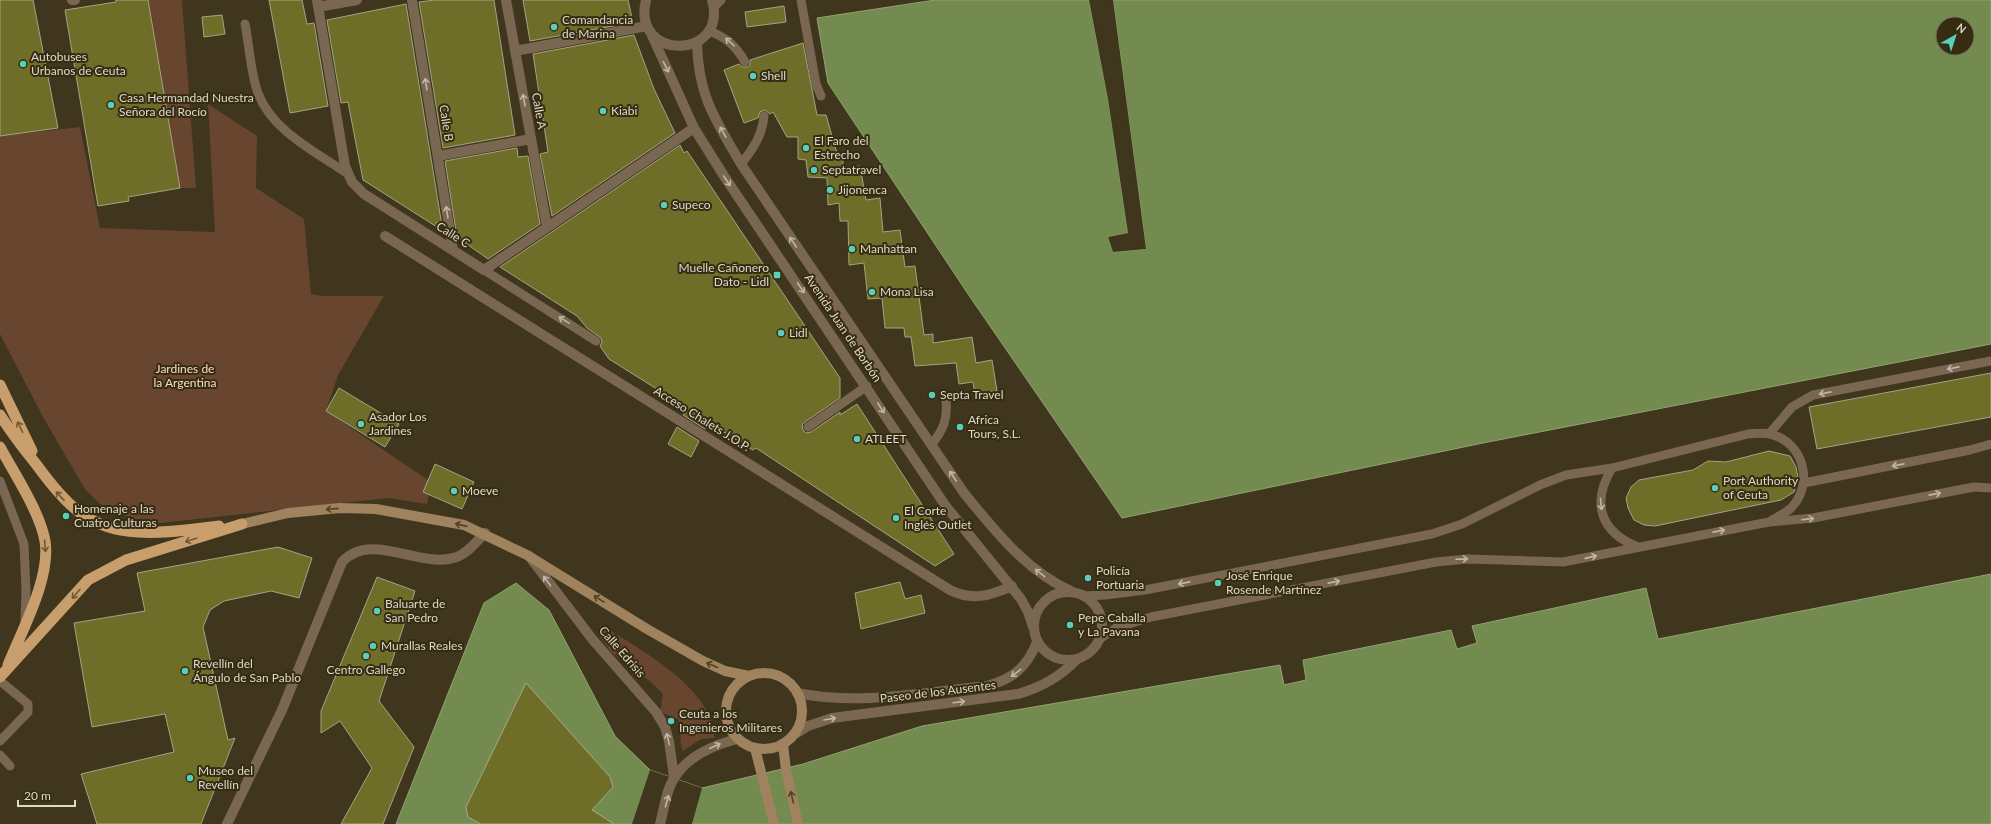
<svg xmlns="http://www.w3.org/2000/svg" width="1991" height="824" font-family="Lato,sans-serif">
  <style>
    .green { fill: #67452f }
    .water { fill: #738b4e; stroke: #93a273; fill-rule: evenodd }
    .pier { fill: #3f361d }
    .building { fill: #6f6e29; stroke: #a3a486 }
    .lines { fill: none; stroke-linecap: round; stroke-linejoin: round }
    .service { stroke: #7a6751; stroke-width: 9 }
    .pedestrian { stroke: #7a6751; stroke-width: 10 }
    .minor { stroke: #7a6751; stroke-width: 10 }
    .tertiary { stroke: #7a6751; stroke-width: 10 }
    .secondary { stroke: #9f825e; stroke-width: 10 }
    .trunk { stroke: #c89f6c; stroke-width: 11 }
    .oneway { stroke: #c0b6a5 }
    .oneway2 { stroke: #705a36 }
    .oneway3 { stroke: #504225 }
    .poi-dot { fill: #5bcebb; stroke: #352c12; stroke-width: 1.5 }
    .labels { text-anchor: middle; stroke-width: 4; stroke-linejoin: round; paint-order: stroke }
    .poi-label { font-size: 12px; fill: #ded8c9; stroke: #352c12; text-anchor: start }
    .street-label { font-size: 12px; fill: #ded8c9; stroke: #352c12 }
    .park-label { font-size: 12px; fill: #fcd9c4; stroke: #352c12 }
  </style>
  <rect width="100%" height="100%" fill="#3f361d"/>
  <!-- green -->
  <path class="green" d="M148,0h34l14,188h-16z
    M208,104l49,32 -1,52 48,31 7,75 11,2h62l-46,79 -12,36 105,71 -4,22 -39,-6 -227,25 -18,-2 -24,-7 -19,-10 -15,-15 -13,-22 -29,-50 -43,-83v-198l80,-9 20,101 115,4z
    M600,626h3c36,23 89,51 107,91 2,7 3,15 5,21l-14,1 -18,12c-5,-10 0,-22 -5,-32l-18,-7 3,-18 -11,-11 -41,-31 -13,-18z"/>
  <!-- water -->
  <path class="water" d="M935,0h154l19,98 20,135 -20,4 5,15 33,-3 -33,-249h878v344l-508,99 -361,75 -154,-224 -140,-211 -11,-65zM1943,24h24v24h-24z
    M1991,574v250h-1377l-23,-15 22,-22 -3,-10 -84,-94 -60,124 2,10 9,5 12,-11 12,13h-105l88,-221 32,-20 33,27 66,126 35,34 52,18 101,-24 119,-38 358,-61 4,20 22,-5 -3,-20 148,-30 6,19 20,-6 -5,-17 174,-38 12,51z"/>
  <!-- pier -->
  <path class="pier" d="M1089,0h2l19,98 20,135 -1,2 -18,3 3,12 30,-2 -33,-248h2l33,249 -33,3 -5,-15 20,-4 -20,-134z
    M650,770l52,18 -10,36h-60z"/>
  <!-- building -->
  <path class="building" d="M0,0h33l25,128 -58,8z
    M116,0h32l32,188 -52,9 1,4 -31,5 -33,-196 51,-8z
    M269,0h33l5,24 7,-1 14,83 -38,7z
    M435,0h59l21,135 -72,13 -24,-146z
    M523,0h105l4,18h-4l2,5 -100,18z
    M406,4l36,222 -6,-4 1,5 -74,-47 -15,-78 -7,1 -14,-83z
    M784,6l2,16 -39,5 -2,-15z
    M222,15l3,19 -21,3 -2,-20z
    M634,35l20,54 21,44 -123,83 -12,-62 8,-2 -15,-98z
    M803,43l14,72h9l12,42 5,-1v12l17,-2 6,34 14,-2 3,34 17,-2 5,37 10,-1 9,69 9,-1v9l39,-6 4,26 16,-3 5,31 -22,4 -2,-13 -14,2 -3,-21 -41,3 -4,-29h-6l-1,-9h-19l-3,-30 -14,1 -4,-36 -15,2 -1,-44h-8l-1,-18 -11,2 -1,-27 -19,-1 -2,-17 -8,-1v-22h-11l-14,-25 -3,2 -5,-4 -5,2 -2,6 -14,5 -20,-53 15,-6 3,3h6l2,-2v-5z
    M680,145l4,8 3,-2 153,227v20l-35,24 -3,3 1,5 3,3 5,-1 29,-20v3l17,-11 97,150 -19,12 -179,-118 -3,2 -44,-27 -4,6 -22,-14 4,-7 -78,-49 -9,-13 2,-4 -1,-4 -14,-10 -10,-12 -77,-49z
    M517,148l1,9 10,-1 12,68 -52,35 -31,-22 -12,-76z
    M1991,373v44l-174,32 -8,-42z
    M339,388l60,36 -14,23 -59,-36z
    M677,427l22,14 -8,16 -23,-13z
    M1769,451l21,5 6,11 2,10 -4,15 -13,8 -126,26 -11,-1 -10,-5 -6,-12 -2,-10 5,-11 8,-7 54,-10 15,-9 18,1z
    M435,464l39,18 -12,27 -39,-17z
    M278,547l34,11 -13,40 -28,-7 -47,10 -14,9 -7,17 25,113 7,-2 -34,86h-104l-16,-50 93,-22 -9,-38 -73,13 -18,-104 71,-12 -8,-38z
    M377,577l38,14 -36,110 35,46 -31,77h-42l31,-56 -32,-47 -19,12v-22z
    M900,582l5,17 16,-4 4,18 -64,16 -6,-36z
    M526,683l84,94 3,10 -21,23 22,14h-133l-13,-7 -2,-10z"/>
  <g class="lines">
    <!-- service -->
    <path class="service" d="M801,0l15,84 5,12
      M714,7l7,-7
      M245,24c4,19 6,52 13,69 14,38 58,59 90,81
      M709,31c17,6 27,15 36,31
      M741,164c12,-15 21,-28 23,-48
      M484,270l112,71
      M808,427l59,-41
      M1769,434l23,-27 21,-12 178,-34
      M932,444c11,-14 16,-25 14,-43
      M1612,468c-21,35 -12,64 26,79
      M0,481l24,63 2,47 -1,30
      M1804,483l166,-33 21,-6
      M1770,522l43,-4 161,-31 17,1
      M1084,596l21,-1 40,-5 287,-56 30,-10 78,-39 26,-10 46,-7 136,-34c7,0 15,-2 22,0 34,8 45,51 20,75 -6,5 -15,9 -21,13l-206,40 -96,-3 -31,3 -285,55 -35,11 -15,10
      M0,681l28,23v8l-28,29
      M0,755l10,11"/>
    <!-- pedestrian -->
    <path class="pedestrian" d="M227,824l55,-114 60,-148c30,-32 78,8 115,-5 11,-4 19,-15 28,-24"/>
    <!-- minor -->
    <path class="minor" d="M72,0h3
      M317,0l28,166 7,16 12,12 120,76 210,-142
      M412,0l41,250
      M506,0l41,227
      M646,0c-15,62 83,60 66,0
      M318,7l39,-7
      M650,31l44,97 30,48 221,329 76,94 7,13 5,15
      M697,42c1,54 18,77 44,122l223,329c31,38 63,79 109,99
      M515,51l132,-25
      M438,156l93,-17
      M385,236l565,354c22,11 40,6 62,-4
      M1034 626a34 34 0 1 1 68 0a34 34 0 1 1-68 0Z
      M797,693c63,13 127,-1 190,-7 26,-7 40,-19 50,-44
      M795,734l13,-8 24,-8 186,-24c24,-7 42,-17 59,-35"/>
    <!-- tertiary -->
    <path class="tertiary" d="M529,556l64,84 63,72 9,15 4,14 5,36
      M660,824c4,-14 6,-35 15,-47 13,-21 39,-32 62,-38"/>
    <!-- secondary -->
    <path class="secondary" d="M242,524l46,-11 52,-5 36,1 88,16 63,30 120,74 56,32 22,10 24,5
      M726 711a38 38 0 1 1 76 0a38 38 0 1 1-76 0Z
      M783,744l3,26 12,54
      M755,748l19,76"/>
    <!-- trunk -->
    <path class="trunk" d="M0,385l32,66
      M0,415c11,17 23,33 36,49 27,37 51,66 102,68 27,2 54,-3 81,-6
      M0,447c14,26 40,65 45,94 6,37 -23,89 -37,124
      M0,677l88,-97 38,-20 116,-36"/>
  </g>
  <!-- one-way arrows -->
  <defs><path id="oneway-shaft" d="M-6 0H5M1.5-3L5.5 0L1.5 3" fill="none" stroke-width="1.6" stroke-linecap="round" stroke-linejoin="round"/></defs>
  <g class="oneway">
    <use href="#oneway-shaft" transform="translate(730 42) rotate(-138)"/>
    <use href="#oneway-shaft" transform="translate(666 67) rotate(63)"/>
    <use href="#oneway-shaft" transform="translate(426 84) rotate(-99)"/>
    <use href="#oneway-shaft" transform="translate(524 100) rotate(-100)"/>
    <use href="#oneway-shaft" transform="translate(723 132) rotate(-119)"/>
    <use href="#oneway-shaft" transform="translate(727 181) rotate(56)"/>
    <use href="#oneway-shaft" transform="translate(447 212) rotate(-99)"/>
    <use href="#oneway-shaft" transform="translate(793 242) rotate(-124)"/>
    <use href="#oneway-shaft" transform="translate(801 288) rotate(56)"/>
    <use href="#oneway-shaft" transform="translate(564 320) rotate(-148)"/>
    <use href="#oneway-shaft" transform="translate(1953 368) rotate(169)"/>
    <use href="#oneway-shaft" transform="translate(1825 393) rotate(169)"/>
    <use href="#oneway-shaft" transform="translate(881 408) rotate(57)"/>
    <use href="#oneway-shaft" transform="translate(1898 465) rotate(169)"/>
    <use href="#oneway-shaft" transform="translate(953 476) rotate(-123)"/>
    <use href="#oneway-shaft" transform="translate(1935 494) rotate(-11)"/>
    <use href="#oneway-shaft" transform="translate(1601 504) rotate(84)"/>
    <use href="#oneway-shaft" transform="translate(1808 519) rotate(-7)"/>
    <use href="#oneway-shaft" transform="translate(1719 531) rotate(-11)"/>
    <use href="#oneway-shaft" transform="translate(1591 557) rotate(-13)"/>
    <use href="#oneway-shaft" transform="translate(1462 559) rotate(-2)"/>
    <use href="#oneway-shaft" transform="translate(1040 573) rotate(-142)"/>
    <use href="#oneway-shaft" transform="translate(547 581) rotate(-127)"/>
    <use href="#oneway-shaft" transform="translate(1334 582) rotate(-11)"/>
    <use href="#oneway-shaft" transform="translate(1184 583) rotate(169)"/>
    <use href="#oneway-shaft" transform="translate(1016 673) rotate(143)"/>
    <use href="#oneway-shaft" transform="translate(959 702) rotate(-7)"/>
    <use href="#oneway-shaft" transform="translate(830 719) rotate(-10)"/>
    <use href="#oneway-shaft" transform="translate(668 739) rotate(-104)"/>
    <use href="#oneway-shaft" transform="translate(715 746) rotate(-24)"/>
    <use href="#oneway-shaft" transform="translate(667 801) rotate(-74)"/>
  </g>
  <g class="oneway2">
    <use href="#oneway-shaft" transform="translate(20 427) rotate(-116)"/>
    <use href="#oneway-shaft" transform="translate(60 496) rotate(-133)"/>
    <use href="#oneway-shaft" transform="translate(191 540) rotate(162)"/>
    <use href="#oneway-shaft" transform="translate(45 546) rotate(86)"/>
    <use href="#oneway-shaft" transform="translate(76 594) rotate(131)"/>
  </g>
  <g class="oneway3">
    <use href="#oneway-shaft" transform="translate(332 509) rotate(174)"/>
    <use href="#oneway-shaft" transform="translate(461 525) rotate(-167)"/>
    <use href="#oneway-shaft" transform="translate(599 599) rotate(-148)"/>
    <use href="#oneway-shaft" transform="translate(712 665) rotate(-156)"/>
    <use href="#oneway-shaft" transform="translate(792 797) rotate(-103)"/>
  </g>
  <!-- markers -->
  <g class="poi-dot">
    <circle cx="554" cy="27" r="4"/>
    <circle cx="23" cy="64" r="4"/>
    <circle cx="753" cy="76" r="4"/>
    <circle cx="111" cy="105" r="4"/>
    <circle cx="603" cy="111" r="4"/>
    <circle cx="806" cy="148" r="4"/>
    <circle cx="814" cy="170" r="4"/>
    <circle cx="830" cy="190" r="4"/>
    <circle cx="664" cy="205" r="4"/>
    <circle cx="852" cy="249" r="4"/>
    <rect x="773" y="271" width="8" height="8" rx="2"/>
    <circle cx="872" cy="292" r="4"/>
    <circle cx="781" cy="333" r="4"/>
    <circle cx="932" cy="395" r="4"/>
    <circle cx="361" cy="424" r="4"/>
    <circle cx="960" cy="427" r="4"/>
    <circle cx="857" cy="439" r="4"/>
    <circle cx="1715" cy="488" r="4"/>
    <circle cx="454" cy="491" r="4"/>
    <circle cx="66" cy="516" r="4"/>
    <circle cx="896" cy="518" r="4"/>
    <circle cx="1088" cy="578" r="4"/>
    <circle cx="1218" cy="583" r="4"/>
    <circle cx="377" cy="611" r="4"/>
    <circle cx="1070" cy="625" r="4"/>
    <circle cx="373" cy="646" r="4"/>
    <circle cx="366" cy="656" r="4"/>
    <circle cx="185" cy="671" r="4"/>
    <circle cx="671" cy="721" r="4"/>
    <circle cx="190" cy="778" r="4"/>
  </g>
  <g class="labels">
    <!-- poi labels -->
    <g class="poi-label">
      <text x="562" y="24">Comandancia<tspan x="562" dy="14">de Marina</tspan></text>
      <text x="31" y="61">Autobuses<tspan x="31" dy="14">Urbanos de Ceuta</tspan></text>
      <text x="761" y="80">Shell</text>
      <text x="119" y="102">Casa Hermandad Nuestra<tspan x="119" dy="14">Señora del Rocío</tspan></text>
      <text x="611" y="115">Kiabi</text>
      <text x="814" y="145">El Faro del<tspan x="814" dy="14">Estrecho</tspan></text>
      <text x="822" y="174">Septatravel</text>
      <text x="838" y="194">Jijonenca</text>
      <text x="672" y="209">Supeco</text>
      <text x="860" y="253">Manhattan</text>
      <text x="769" y="272" text-anchor="end">Muelle Cañonero<tspan x="769" dy="14">Dato - Lidl</tspan></text>
      <text x="880" y="296">Mona Lisa</text>
      <text x="789" y="337">Lidl</text>
      <text x="940" y="399">Septa Travel</text>
      <text x="369" y="421">Asador Los<tspan x="369" dy="14">Jardines</tspan></text>
      <text x="968" y="424">Africa<tspan x="968" dy="14">Tours, S.L.</tspan></text>
      <text x="865" y="443">ATLEET</text>
      <text x="1723" y="485">Port Authority<tspan x="1723" dy="14">of Ceuta</tspan></text>
      <text x="462" y="495">Moeve</text>
      <text x="74" y="513">Homenaje a las<tspan x="74" dy="14">Cuatro Culturas</tspan></text>
      <text x="904" y="515">El Corte<tspan x="904" dy="14">Inglés Outlet</tspan></text>
      <text x="1096" y="575">Policía<tspan x="1096" dy="14">Portuaria</tspan></text>
      <text x="1226" y="580">José Enrique<tspan x="1226" dy="14">Rosende Martínez</tspan></text>
      <text x="385" y="608">Baluarte de<tspan x="385" dy="14">San Pedro</tspan></text>
      <text x="1078" y="622">Pepe Caballa<tspan x="1078" dy="14">y La Pavana</tspan></text>
      <text x="381" y="650">Murallas Reales</text>
      <text x="193" y="668">Revellín del<tspan x="193" dy="14">Ángulo de San Pablo</tspan></text>
      <text x="366" y="674" text-anchor="middle">Centro Gallego</text>
      <text x="679" y="718">Ceuta a los<tspan x="679" dy="14">Ingenieros Militares</tspan></text>
      <text x="198" y="775">Museo del<tspan x="198" dy="14">Revellín</tspan></text>
    </g>
    <!-- street labels -->
    <g class="street-label">
      <text transform="translate(539 111) rotate(80)" y="4">Calle A</text>
      <text transform="translate(446 123) rotate(81)" y="4">Calle B</text>
      <text transform="translate(453 235) rotate(32)" y="4">Calle C</text>
      <text transform="translate(843 328) rotate(56)" y="4">Avenida Juan de Borbón</text>
      <text transform="translate(702 419) rotate(32)" y="4">Acceso Chalets J.O.P.</text>
      <text transform="translate(622 652) rotate(49)" y="4">Calle Edrisis</text>
      <text transform="translate(938 692) rotate(-7)" y="4">Paseo de los Ausentes</text>
    </g>
    <!-- park labels -->
    <g class="park-label">
      <text x="185" y="373">Jardines de<tspan x="185" dy="14">la Argentina</tspan></text>
    </g>
  </g>
  <!-- north arrow -->
  <g transform="translate(1955 36) rotate(39)"><circle r="19" fill="#352c12" stroke="#79715b"/>
  <path d="M0-3L7 15L0 10L-7 15Z" fill="#5bcebb"/>
  <text y="-6" font-size="11" font-weight="bold" text-anchor="middle" fill="#ded8c9">N</text>
  </g>
  <!-- scale -->
  <path d="M18 800v6h57v-6" fill="none" stroke="#ded8c9" stroke-width="2"/>
  <text x="24" y="800" font-size="12" fill="#ded8c9" stroke="#352c12" stroke-width="3" paint-order="stroke">20 m</text>
</svg>
